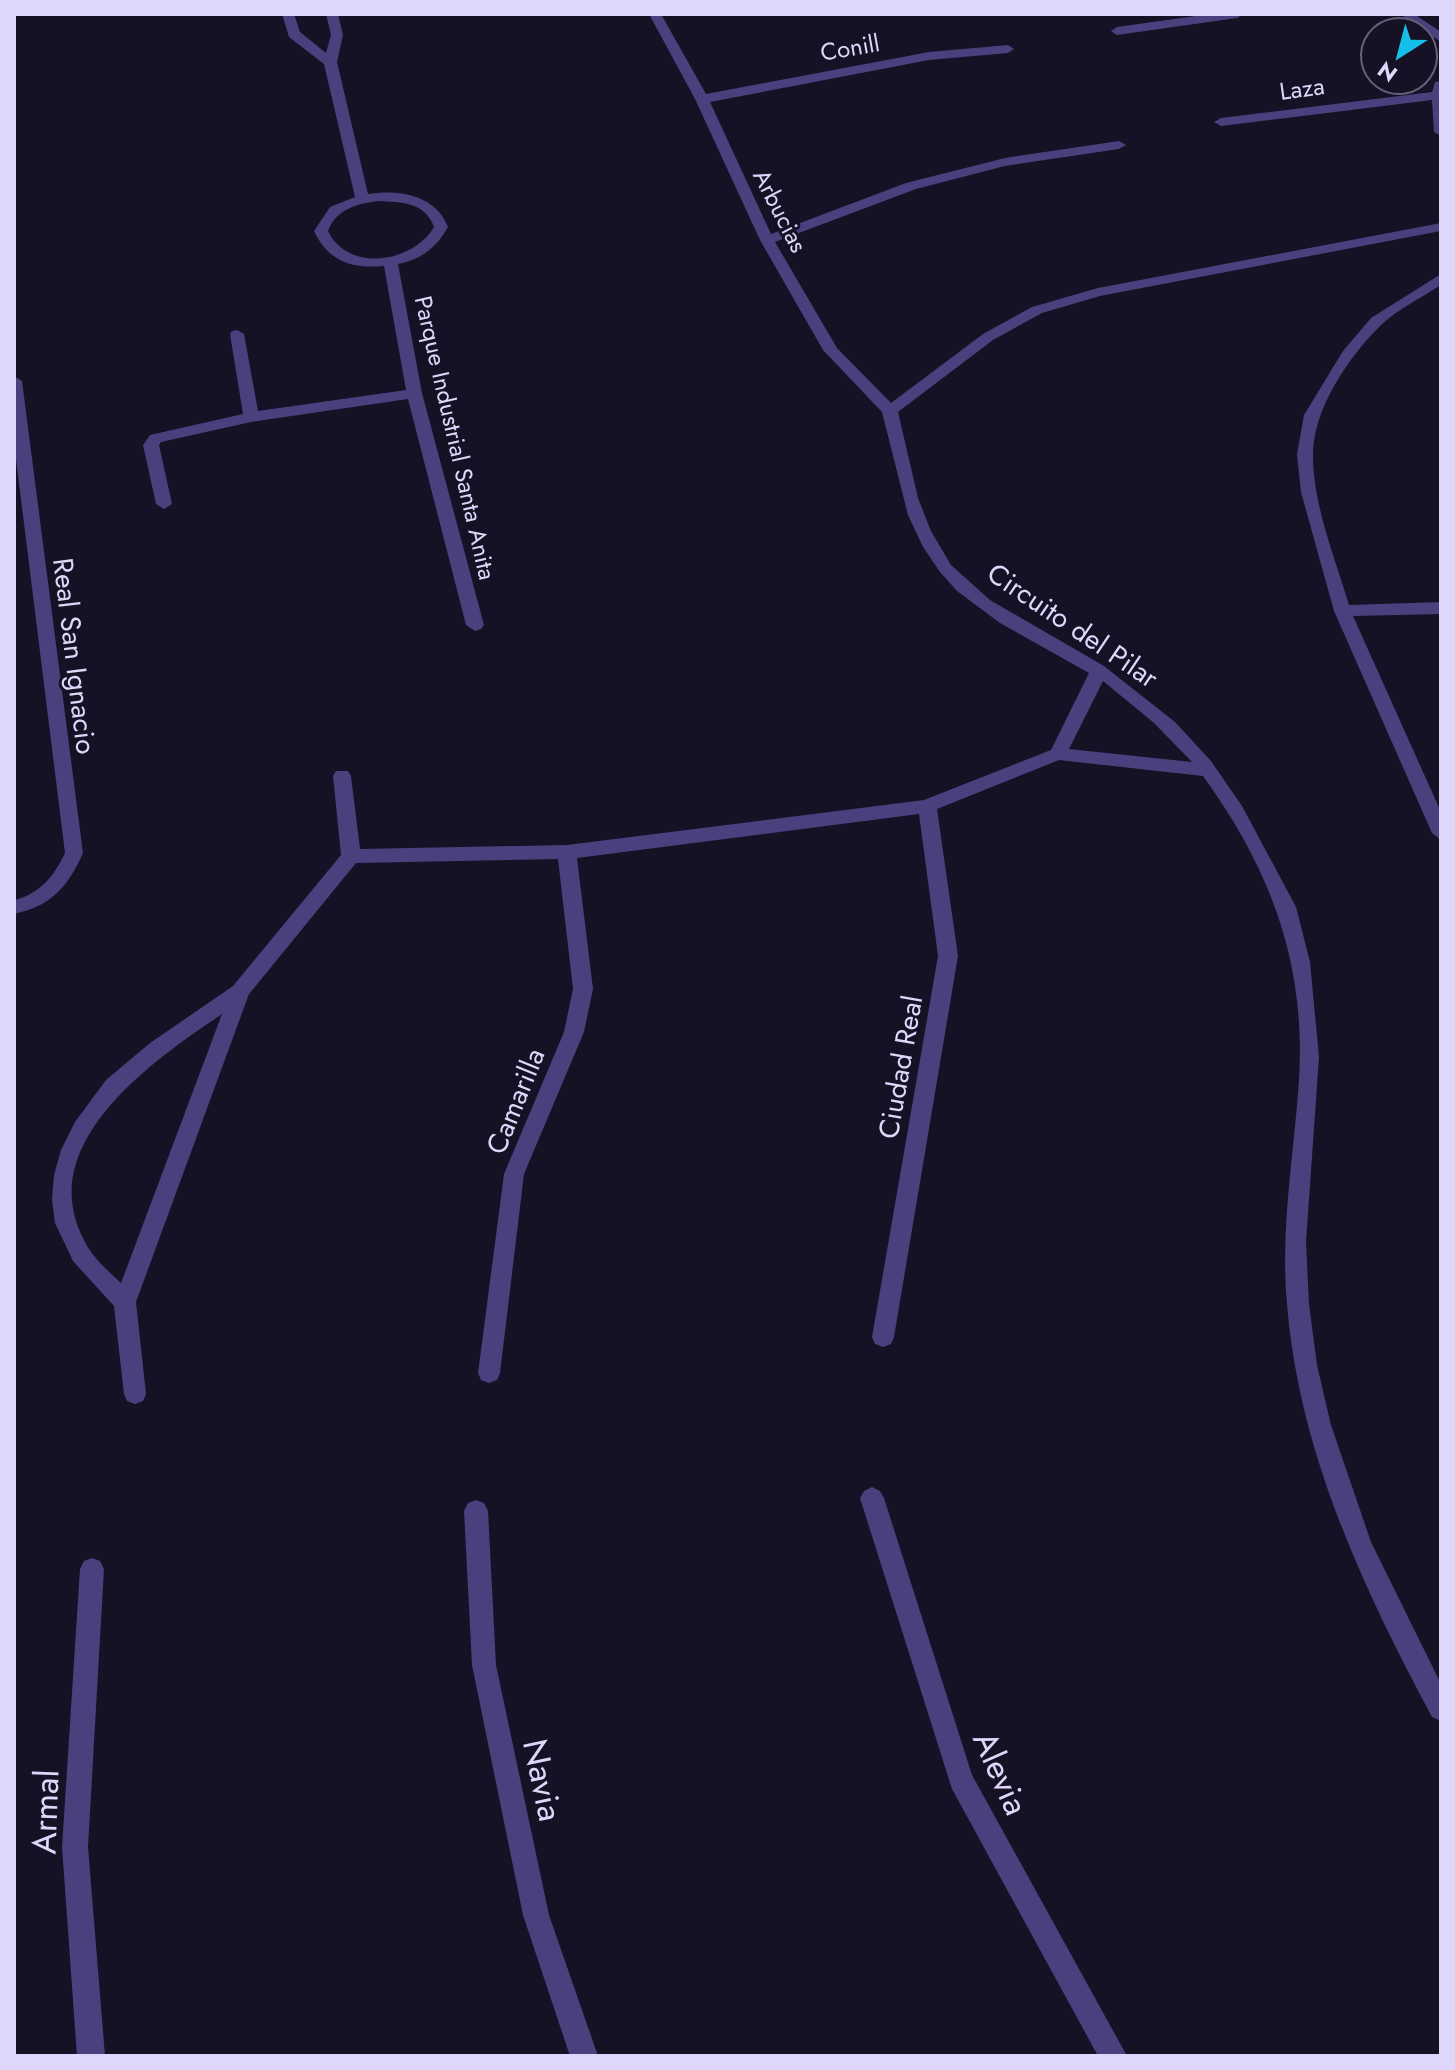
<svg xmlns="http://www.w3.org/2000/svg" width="1455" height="2070" font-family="Jost,sans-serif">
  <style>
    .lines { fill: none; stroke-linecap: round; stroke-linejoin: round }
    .lane { fill: #49407e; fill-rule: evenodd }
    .street { fill: #49407e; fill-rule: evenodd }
    .labels { text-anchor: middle; stroke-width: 6; stroke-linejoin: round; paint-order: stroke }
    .far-street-label { font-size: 24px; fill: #dfd7fb; stroke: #161124 }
    .street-label { font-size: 28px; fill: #dfd7fb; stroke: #161124 }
    .near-street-label { font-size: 34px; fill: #dfd7fb; stroke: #161124 }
  </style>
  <rect width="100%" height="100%" fill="#161124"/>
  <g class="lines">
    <!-- lane -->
    <path class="lane" d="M282,14h12l6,18 26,21 5,-18 -5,-21h12l5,21 -6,27 31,132c31,-5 68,1 80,33 -12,21 -26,32 -50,37l24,129 62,232 -3,4 -6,2 -9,-6 -58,-226 -157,23 -90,20 -2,3 13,59 -8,5 -8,-5 -13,-59 7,-10 93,-21 -13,-80 2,-3 5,-1 7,4 14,77 148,-21 -22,-124c-33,3 -56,-5 -70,-35l16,-24 25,-10 -31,-133 -35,-27zM378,201c23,1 47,1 56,26 -21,36 -86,46 -106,4 8,-22 29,-27 50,-30z"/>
    <!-- street -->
    <path class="street" d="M649,14h12l45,80 223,-42 79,-7 6,4 -6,4 -79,7 -219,42 61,132 135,-51 99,-25 114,-17 7,4 -7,4 -114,17 -89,23 -141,53 62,106 54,55 92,-69 49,-27 66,-19 343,-65v8l-341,65 -58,17 -49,27 -95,72 20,86 13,33 20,34 39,35 114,66 71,56 36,39 31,45 54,101 14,55 9,95 -13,185 3,62 8,61 14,60 40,117 70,142v37l-9,-4c-69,-129 -133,-265 -145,-413 -7,-76 7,-149 12,-224 7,-117 -28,-210 -96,-304l-144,-16 -122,49 21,147 -64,381 -3,7 -8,3 -8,-3 -3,-7 66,-381 -19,-142 -342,44 16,131 -9,43 -60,142 -24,199 -3,7 -8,3 -8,-3 -3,-7 26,-199 60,-142 9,-43 -15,-130 -202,4 -107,131 -113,308 10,92 -3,7 -8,3 -8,-3 -3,-7 -10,-88 -41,-45 -18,-38 -3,-24 2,-24 7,-25 14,-28 31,-42 44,-37 83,-57 108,-131 -8,-79 3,-5h12l3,5 9,73 207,-4 357,-45 127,-50 38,-77 -89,-50 -43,-32 -17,-19 -17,-25 -15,-32 -26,-103 -59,-62 -63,-110 -65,-141zM1103,681l51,42 38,39 -123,-13zM222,1014l-101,269c-13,-12 -28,-25 -36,-41 -54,-98 69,-182 137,-228z
      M1210,14h33l-6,4 -120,17 -6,-4 6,-4z
      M1400,14h14l27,18v10z
      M1441,81v55l-7,-4 -2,-32 -211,26 -7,-4 7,-4 211,-26 3,-10z
      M1441,274v11c-20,13 -45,25 -61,41 -32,32 -67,83 -67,129 0,50 22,103 36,150l92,-3v12l-88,2 88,196v28l-9,-7 -98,-222 -33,-119 -4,-38 7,-39 39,-64 28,-33z
      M14,376l8,5 61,472c-15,34 -32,53 -69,61v-14c26,-6 40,-24 51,-47l-51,-410z
      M872,1487l8,4 4,7 88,277 155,281h-29l-146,-267 -92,-291 4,-7z
      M476,1500l8,3 4,8 8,154 53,250 49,141h-28l-47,-141 -51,-250 -8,-154 4,-8z
      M92,1558l8,3 4,8 -16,278 17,209h-28l-15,-209 18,-278 4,-8z"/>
  </g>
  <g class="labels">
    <!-- far-street labels -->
    <g class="far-street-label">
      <text transform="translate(850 48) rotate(-10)" y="8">Conill</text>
      <text transform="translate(1302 89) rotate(-8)" y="8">Laza</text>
      <text transform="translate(780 211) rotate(63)" y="8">Arbucias</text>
      <text transform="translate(455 438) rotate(77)" y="8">Parque Industrial Santa Anita</text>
    </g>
    <!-- street labels -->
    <g class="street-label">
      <text transform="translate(1073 625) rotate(34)" y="10">Circuito del Pilar</text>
      <text transform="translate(75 656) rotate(83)" y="10">Real San Ignacio</text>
      <text transform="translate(900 1067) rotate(-80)" y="10">Ciudad Real</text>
      <text transform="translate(515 1101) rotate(-68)" y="10">Camarilla</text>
    </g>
    <!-- near-street labels -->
    <g class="near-street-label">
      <text transform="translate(1001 1773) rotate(66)" y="12">Alevia</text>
      <text transform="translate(543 1780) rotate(78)" y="12">Navia</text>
      <text transform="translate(45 1812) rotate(-88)" y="12">Armal</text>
    </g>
  </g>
  <!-- border -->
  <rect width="1455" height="2070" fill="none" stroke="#dfd7fb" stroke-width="32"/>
  <!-- north arrow -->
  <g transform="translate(1399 56) rotate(216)"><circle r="38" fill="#161124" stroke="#66607a" stroke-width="2"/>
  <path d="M0-6L14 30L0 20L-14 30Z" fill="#16bfe8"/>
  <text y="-12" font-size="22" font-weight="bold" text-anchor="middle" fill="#dfd7fb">N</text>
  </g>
</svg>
